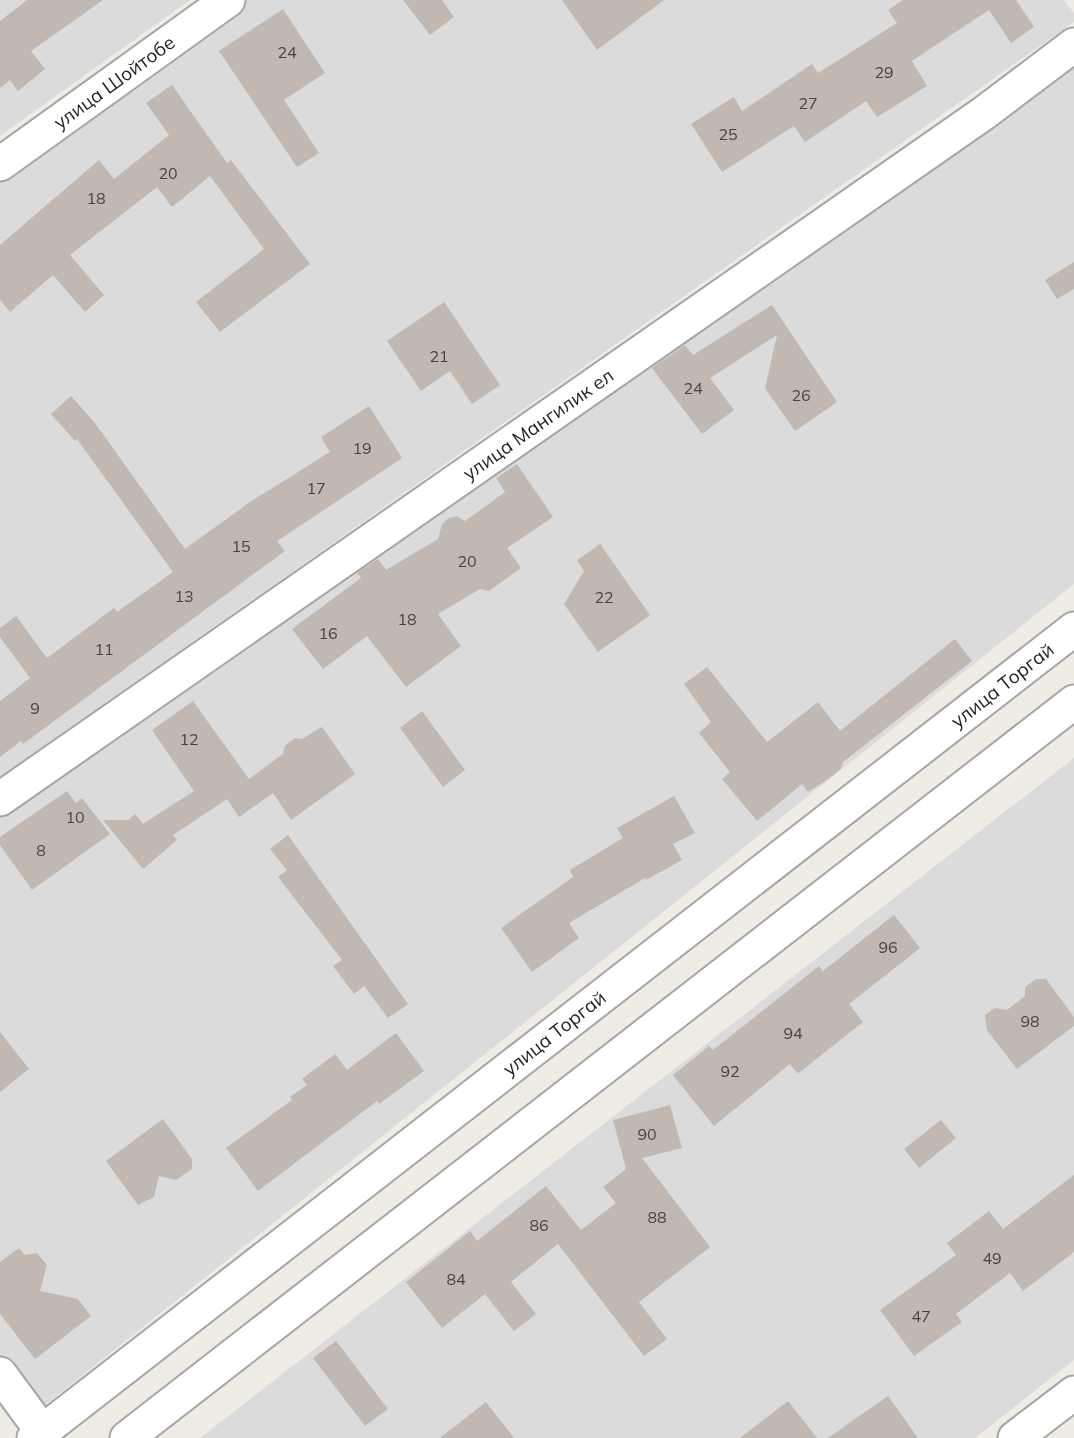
<svg xmlns="http://www.w3.org/2000/svg" width="1074" height="1438" font-family="Mulish,sans-serif">
  <style>
    .residential { fill: #dcdbdb }
    .building { fill: #c0b8b1 }
    .lines { fill: none; stroke-linecap: round; stroke-linejoin: round }
    .minor-casing { stroke: #a5a5a5; stroke-width: 37 }
    .minor { stroke: #fff; stroke-width: 33 }
    .labels { text-anchor: middle; stroke-width: 5; stroke-linejoin: round; paint-order: stroke }
    .number-label { font-size: 16px; fill: #464443 }
    .street-label { font-size: 19px; fill: #1e1e1e; stroke: #fff }
  </style>
  <rect width="100%" height="100%" fill="#efece4"/>
  <!-- residential -->
  <path class="residential" d="M0,0h190l-190,136z
    M232,0h832l10,13v9l-1074,755v-609z
    M1074,54v530l-1035,826 -39,-52v-550z
    M1074,758v602l-99,78h-775z"/>
  <!-- building -->
  <path class="building" d="M27,0h76l-72,51 14,18 -27,22 -8,-11 -10,8v-67z
    M403,0h39l12,17 -24,18z
    M562,0h102l-67,50z
    M903,0h113l18,27 -23,16 -22,-33 -77,51 15,25 -50,31 -11,-16 -61,41 -11,-16 -72,46 -31,-48 43,-27 8,14 70,-47 6,9 79,-50 -9,-13z
    M283,9l42,64 -41,27 35,53 -22,14 -78,-116z
    M172,85l55,78 4,-3 79,104 -90,68 -24,-30 68,-53 -54,-73 -38,31 -15,-20 -87,68 34,40 -19,17 -32,-37 -43,37 -10,-12v-55l99,-85 15,19 55,-44 -23,-32z
    M1074,262v27l-17,10 -12,-19z
    M444,302l56,83 -28,19 -22,-33 -29,20 -34,-50z
    M772,305l65,97 -42,29 -30,-43 12,-53 -67,43 24,32 -32,24 -50,-66 33,-23 8,10z
    M71,396l24,27 90,126 65,-47 80,-50 -9,-15 48,-31 33,52 -125,83 8,10 -262,193 -2,-3 -21,16v-56l30,-23 -30,-41v-9l16,-12 31,42 67,-50 3,4 56,-40 -96,-133 -2,2 -24,-27z
    M517,464l36,53 -46,31 14,20 -32,23 -9,-2 -42,25 23,32 -55,41 -39,-51 -44,33 -31,-40 69,-51 -4,-5 21,-14 8,11 52,-31 4,-15 7,-6 8,-2 8,5 40,-29 -9,-14z
    M600,544l50,71 -52,37 -34,-48 20,-33 -7,-11z
    M955,639l17,22 -129,101 -2,7 -13,10 -20,13 -6,-8 -45,37 -35,-42 8,-7 -31,-39 12,-11 -27,-38 23,-17 60,75 51,-40 22,29z
    M193,701l56,78 34,-25 2,-8 10,-8 7,1 20,-12 33,47 -64,46 -18,-27 -34,24 -12,-18 -54,36 4,5 -34,29 -40,-49h25l7,-6 8,10 51,-33 -42,-61z
    M422,711l43,59 -22,17 -43,-59z
    M67,791l9,12 6,-5 28,36 -78,56 -32,-45v-8z
    M674,796l21,37 -22,11 9,16 -36,20 -1,-2 -76,45 10,15 -47,34 -31,-44 72,-51 -3,-7 53,-32 -6,-10z
    M288,835l120,169 -20,14 -24,-32 -10,8 -21,-28 9,-6 -64,-83 9,-7 -17,-21z
    M894,915l26,33 -71,56 14,18 -63,50 -3,1 -7,-9 -76,62 -41,-51 36,-29 4,4 106,-84 4,5z
    M1036,979h10l28,38v9l-57,43 -30,-39 -2,-15 10,-7 12,2 18,-14v-9z
    M0,1032l29,37 -29,23z
    M396,1033l28,38 -45,33 -2,-3 -119,90 -32,-43 66,-48 -2,-3 17,-12 -5,-6 33,-25 12,16z
    M670,1105l12,43 -40,10 68,89 -71,55 28,37 -23,17 -86,-112 -47,38 25,32 -22,17 -29,-37 -43,34 -36,-46 64,-51 7,10 69,-55 35,44 35,-27 -13,-16 23,-18 -13,-49z
    M163,1119l29,40v10l-16,11 -17,-4 -5,21 -16,8 -32,-44z
    M941,1120l15,18 -37,30 -15,-19z
    M1074,1175v77l-51,39 -13,-18 -54,41 6,8 -48,34 -34,-46 76,-55 -9,-12 42,-32 14,18z
    M19,1248l6,7 12,-2 10,12 -7,26 38,8 13,17 -56,43 -35,-45v-52z
    M336,1341l52,68 -23,17 -52,-68z
    M888,1396l30,42h-90z
    M788,1401l29,37h-77z
    M486,1402l28,36h-74z"/>
  <g class="lines">
    <defs>
      <path id="minor" d="M0,164l228,-164
        M0,799l984,-686 90,-68
        M0,1374l42,57
        M34,1438l1040,-809
        M127,1438l947,-736
        M1015,1438l59,-45"/>
    </defs>
    <!-- minor casing -->
    <use href="#minor" class="minor-casing"/>
    <!-- minor -->
    <use href="#minor" class="minor"/>
  </g>
  <g class="labels">
    <!-- number labels -->
    <g class="number-label">
      <text x="287" y="58">24</text>
      <text x="884" y="78">29</text>
      <text x="808" y="109">27</text>
      <text x="728" y="140">25</text>
      <text x="168" y="179">20</text>
      <text x="96" y="204">18</text>
      <text x="439" y="362">21</text>
      <text x="693" y="394">24</text>
      <text x="801" y="401">26</text>
      <text x="362" y="454">19</text>
      <text x="316" y="494">17</text>
      <text x="241" y="552">15</text>
      <text x="467" y="567">20</text>
      <text x="184" y="602">13</text>
      <text x="604" y="603">22</text>
      <text x="407" y="625">18</text>
      <text x="328" y="639">16</text>
      <text x="104" y="655">11</text>
      <text x="35" y="714">9</text>
      <text x="189" y="745">12</text>
      <text x="75" y="823">10</text>
      <text x="41" y="856">8</text>
      <text x="888" y="953">96</text>
      <text x="1030" y="1027">98</text>
      <text x="793" y="1039">94</text>
      <text x="730" y="1077">92</text>
      <text x="647" y="1140">90</text>
      <text x="657" y="1223">88</text>
      <text x="539" y="1231">86</text>
      <text x="992" y="1264">49</text>
      <text x="456" y="1285">84</text>
      <text x="921" y="1322">47</text>
    </g>
    <!-- street labels -->
    <g class="street-label">
      <text transform="translate(114 82) rotate(-36)" y="7">улица Шойтобе</text>
      <text transform="translate(538 424) rotate(-35)" y="7">улица Мангилик ел</text>
      <text transform="translate(1002 685) rotate(-38)" y="7">улица Торгай</text>
      <text transform="translate(554 1033) rotate(-38)" y="7">улица Торгай</text>
    </g>
  </g>
</svg>
